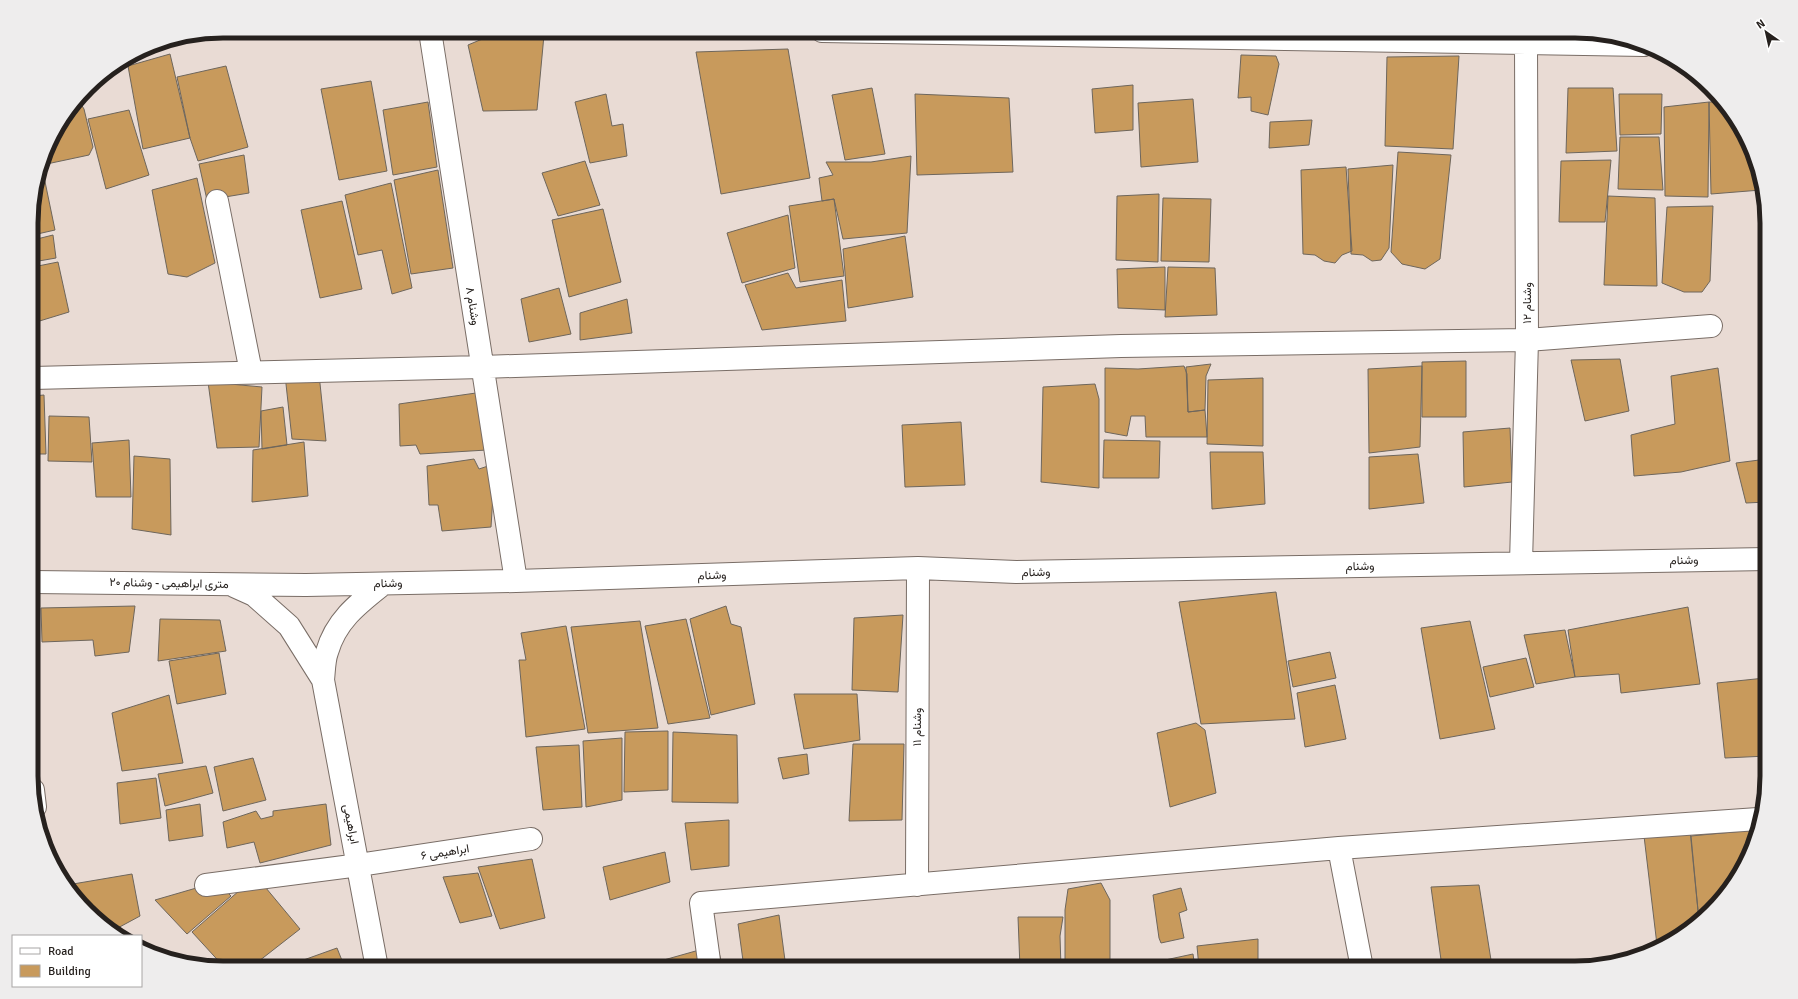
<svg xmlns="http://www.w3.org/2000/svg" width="1798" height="999" font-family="Signika,Vazirmatn,sans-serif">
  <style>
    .building { fill: #c89a5c; stroke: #6e665c }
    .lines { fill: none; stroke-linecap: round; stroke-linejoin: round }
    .street-casing { stroke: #796d66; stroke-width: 24 }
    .street { stroke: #fff; stroke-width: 22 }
    .labels { text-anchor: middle; stroke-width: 3; stroke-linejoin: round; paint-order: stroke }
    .street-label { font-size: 12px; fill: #26211e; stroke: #fff }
    .rim { fill: none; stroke: #26211e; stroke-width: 5 }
  </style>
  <rect width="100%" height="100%" fill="#e9dbd4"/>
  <!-- building -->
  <path class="building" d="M544,35l-7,75 -54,1 -15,-66 19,-8z
    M788,49l22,129 -89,16 -25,-142z
    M170,54l20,84 -47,11 -15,-83z
    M1241,55l35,1 3,8 -11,51 -17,-4v-14l-13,1z
    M1459,56l-6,93 -68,-3 2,-89z
    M226,66l22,81 -50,14 -8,-23 -13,-61z
    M371,81l16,90 -48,9 -18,-91z
    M1133,85v45l-38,3 -3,-44z
    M872,88l13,66 -40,6 -13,-65z
    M1568,88h45l4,63 -51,2z
    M606,94l6,32 11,-2 4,32 -37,7 -15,-61z
    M915,94l94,4 4,74 -96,3z
    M1619,94h43l-1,40 -41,1z
    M1193,99l5,63 -57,5 -3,-64z
    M79,101l5,8 9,38 -4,8 -47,10 9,-27z
    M428,102l9,65 -44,8 -10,-65z
    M1709,102h10l16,14 22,45 4,21v8l-50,4z
    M1709,102l-1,95 -43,-1 -1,-89z
    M129,110l20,65 -43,14 -18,-70z
    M1312,120l-3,25 -40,3 1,-26z
    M1620,137h39l4,53 -45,-1z
    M1398,152l53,3 -11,104 -15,10 -23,-5 -11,-12z
    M244,155l5,38 -42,7 -8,-36z
    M911,156l-4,77 -64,6 -9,-40 -12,2 -3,-23 14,-3 -7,-13h45z
    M1611,160l-6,62h-46l2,-61z
    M585,161l15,44 -42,11 -16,-43z
    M1393,165l-4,83 -8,12 -9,1 -9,-6 -12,-1 -3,-85z
    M1346,167l6,84 -10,4 -7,8 -11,-2 -9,-6 -12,-1 -2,-84z
    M438,170l15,98 -42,6 -17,-94z
    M40,172h3l12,58 -22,5v-37z
    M197,178l18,85 -28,14 -19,-3 -16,-84z
    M391,183l21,105 -20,6 -10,-44 -24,5 -13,-60z
    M1159,194l-1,68 -42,-2 1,-64z
    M1608,196l47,2 2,88 -53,-1z
    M1163,198l48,1 -2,63 -48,-1z
    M834,199l10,77 -44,6 -11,-76z
    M342,201l20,88 -42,9 -19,-88z
    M1713,206l-3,75 -8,11h-18l-22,-9 5,-76z
    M603,209l18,73 -52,15 -17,-77z
    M788,215l7,53 -53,15 -15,-50z
    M53,235l3,23 -23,4v-22z
    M905,236l8,61 -65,11 -5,-59z
    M58,262l11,50 -36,11v-56z
    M1165,267v43l-47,-2 -1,-39z
    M1168,267l47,1 2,47 -52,2z
    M788,273l8,15 46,-8 4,41 -84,9 -17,-45z
    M559,288l12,46 -42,8 -8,-43z
    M627,299l5,34 -52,7v-27z
    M1620,359l9,52 -44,10 -14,-61z
    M1466,361v56h-44v-55z
    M1211,364l-5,12 -1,34 -17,2 -2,-45z
    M1184,366l3,8 1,38 17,-2 2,27h-61l-1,-21h-14l-4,20 -22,-4v-64l33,1z
    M1422,366l-2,81 -51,6 -1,-84z
    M1718,368l12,93 -49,11 -47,4 -3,-41 44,-11 -4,-48z
    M319,374l7,67 -34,-2 -7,-64z
    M1263,378v68l-56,-2 1,-64z
    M208,382l54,5 -3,60 -42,1z
    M1095,384l4,15v89l-58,-6 2,-95z
    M476,393l11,57 -67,4 -4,-9 -16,1 -1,-42z
    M44,395l2,59h-13v-58z
    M283,407l4,38 -25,4 -1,-38z
    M49,416l40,1 3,45 -44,-1z
    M961,422l4,63 -60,2 -3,-62z
    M1510,428l2,54 -48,5 -1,-55z
    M129,440l2,57h-35l-4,-54z
    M1104,440l56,1 -1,37h-56z
    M304,442l4,54 -56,6 1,-52z
    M1210,452h53l2,52 -53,5z
    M1418,454l6,49 -55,6v-52z
    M134,456l36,3 1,76 -39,-6z
    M474,459l5,10 12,-4 3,14 -3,48 -49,4 -4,-26h-9l-2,-39z
    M1767,459v43l-21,1 -10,-40z
    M1276,592l19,127 -94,5 -22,-122z
    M135,606l-6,46 -34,4 -2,-16 -51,2 -1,-34z
    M726,606l5,18 10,3 14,77 -44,11 -21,-96z
    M1688,607l12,77 -79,9 -2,-19 -44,3 -7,-47z
    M903,615l-5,77 -46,-2 2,-72z
    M160,619l60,1 6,31 -68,10z
    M686,619l24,99 -42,6 -23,-98z
    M640,621l18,107 -70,5 -17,-106z
    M1470,621l25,108 -55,10 -19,-111z
    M566,626l19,103 -59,8 -7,-77h7l-5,-27z
    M1565,630l10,47 -39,7 -12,-49z
    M1330,652l6,26 -43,9 -5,-26z
    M219,653l7,41 -49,10 -8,-43z
    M1526,658l8,29 -44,10 -7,-30z
    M1765,678l2,25v53l-42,2 -8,-75z
    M1335,685l11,54 -41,8 -8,-54z
    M794,694h63l3,46 -56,9z
    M169,695l14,68 -61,8 -10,-58z
    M1196,723l9,7 11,63 -46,14 -13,-74z
    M668,731v59l-44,2 1,-60z
    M673,732l64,3 1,68 -66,-1z
    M622,738v62l-36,7 -3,-66z
    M853,744h51l-2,76 -53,1z
    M579,745l3,62 -39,3 -7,-63z
    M807,754l2,20 -26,5 -5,-21z
    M253,758l13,42 -43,11 -9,-44z
    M206,766l7,27 -48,13 -7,-32z
    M156,778l5,40 -41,6 -3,-41z
    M200,804l3,32 -34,5 -3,-31z
    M326,804l5,41 -71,18 -6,-21 -27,6 -4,-26 33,-11 5,8 12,-3v-5z
    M729,820v46l-38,4 -6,-47z
    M1690,830l9,91 -28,21 -14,3 -13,-109z
    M1754,830l-13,42 -30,40 -12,9 -8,-85z
    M665,852l5,30 -60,18 -7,-33z
    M532,859l13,59 -45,11 -22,-62z
    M478,873l14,43 -32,7 -17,-46z
    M132,874l8,42 -26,14 -40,-37 -1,-9z
    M256,876l44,53 -50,39h-25l-33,-36z
    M217,882l14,14 -44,38 -32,-34z
    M1101,883l9,17v68h-45v-58l3,-21z
    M1479,885l12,75 -49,7 -11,-80z
    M1181,888l6,22 -8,3 5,25 -23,5 -2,-5 -6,-43z
    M779,915l7,53h-42l-6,-44z
    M1018,917h45l-3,19 1,32h-41z
    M1258,939v29h-59l-2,-22z
    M717,945l6,23h-76l-1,-3z
    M337,948l8,20 -61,-1z
    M1193,954l2,14h-67z"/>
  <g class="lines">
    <defs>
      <path id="street" d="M430,31l86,550
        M822,31l822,14
        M217,201l34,171
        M33,378l449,-11 639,-21 406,-6 184,-14
        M1521,563l6,-223 -1,-297
        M33,582l273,3 210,-4 402,-13 98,4 751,-13
        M234,586l20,9 35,31 34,54
        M33,790l2,17
        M1339,848l23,120
        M206,885l153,-20 172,-26
        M917,885l1,-317
        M377,968l-54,-288c1,-9 1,-20 4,-28 9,-32 32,-49 56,-68
        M710,968l-9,-65 638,-55 419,-29"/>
    </defs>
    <!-- street casing -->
    <use href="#street" class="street-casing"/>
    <!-- street -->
    <use href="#street" class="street"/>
  </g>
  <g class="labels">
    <!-- street labels -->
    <g class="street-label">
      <text transform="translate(1527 303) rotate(-90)" y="4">وشنام ۱۲</text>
      <text transform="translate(473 306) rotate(81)" y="4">وشنام ۸</text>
      <text transform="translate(1684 560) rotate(-1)" y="4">وشنام</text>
      <text transform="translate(1360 566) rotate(-1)" y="4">وشنام</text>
      <text transform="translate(1036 572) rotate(-1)" y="4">وشنام</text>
      <text transform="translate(712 575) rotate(-2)" y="4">وشنام</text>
      <text transform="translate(169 583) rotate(1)" y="4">۲۰ متری ابراهیمی - وشنام</text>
      <text transform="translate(388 583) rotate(-1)" y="4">وشنام</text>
      <text transform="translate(917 727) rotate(-90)" y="4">وشنام ۱۱</text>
      <text transform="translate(351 824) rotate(79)" y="4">ابراهیمی</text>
      <text transform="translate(445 852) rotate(-9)" y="4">ابراهیمی ۶</text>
    </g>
  </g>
  <!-- crop -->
  <path d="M0 0H1798V999H0ZM223 38H1575A185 185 0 0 1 1760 223V776A185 185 0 0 1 1575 961H223A185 185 0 0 1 38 776V223A185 185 0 0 1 223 38Z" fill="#eeeded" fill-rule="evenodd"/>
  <path class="rim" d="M223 38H1575A185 185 0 0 1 1760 223V776A185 185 0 0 1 1575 961H223A185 185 0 0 1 38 776V223A185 185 0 0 1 223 38Z"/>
  <!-- legend -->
  <rect x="12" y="935" width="130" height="52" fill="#ffffff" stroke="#a8a6a5"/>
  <rect x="20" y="948" width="20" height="6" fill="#ffffff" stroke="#a8a6a5"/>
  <text x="48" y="955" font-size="12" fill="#26211e">Road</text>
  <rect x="20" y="965" width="20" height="12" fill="#c89a5c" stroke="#a8a6a5"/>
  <text x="48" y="975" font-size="12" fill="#26211e">Building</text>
  <!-- north arrow -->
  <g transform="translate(1766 32) rotate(326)" stroke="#ffffff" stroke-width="3" paint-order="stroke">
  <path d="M0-3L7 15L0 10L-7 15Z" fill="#26211e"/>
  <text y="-6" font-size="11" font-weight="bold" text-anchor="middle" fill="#26211e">N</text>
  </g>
</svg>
